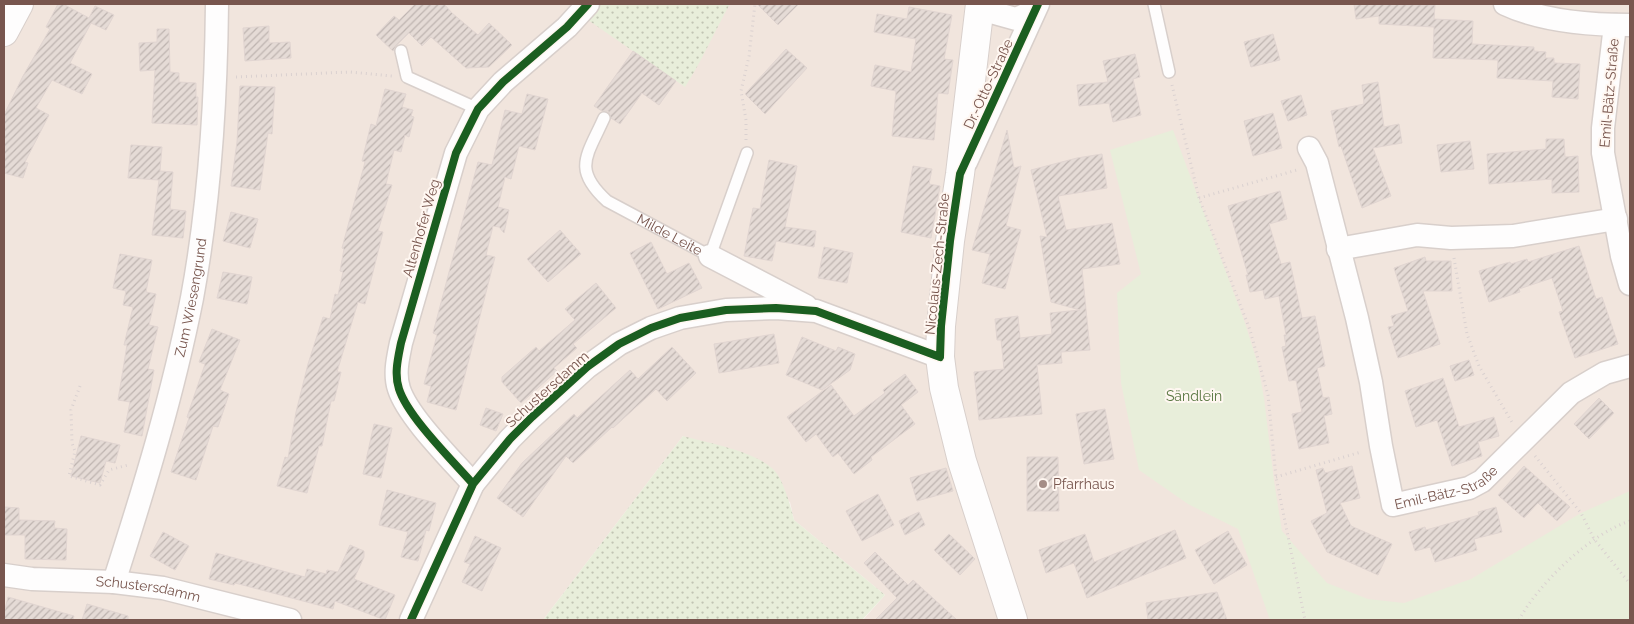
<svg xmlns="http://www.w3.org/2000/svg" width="1634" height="624" font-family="Raleway,sans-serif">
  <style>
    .residential { fill: #f1e5dd }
    .grass { fill: url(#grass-dots) }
    .green { fill: #e8eeda }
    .building { fill: url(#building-hatch); stroke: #e1d5d1 }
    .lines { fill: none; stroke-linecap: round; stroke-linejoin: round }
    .service-casing { stroke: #d8cfcb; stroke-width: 14 }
    .minor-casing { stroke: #d8cfcb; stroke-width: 25 }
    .tertiary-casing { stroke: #d8cfcb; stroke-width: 30 }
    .path { stroke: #dad1d0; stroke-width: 3; stroke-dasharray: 1 4; stroke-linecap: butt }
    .service { stroke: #fefdfd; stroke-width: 11 }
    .minor { stroke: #fefdfd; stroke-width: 22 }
    .tertiary { stroke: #fefdfd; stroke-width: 28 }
    .cycleway-casing { stroke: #fff7f1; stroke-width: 11 }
    .cycleway { stroke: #1b5e20; stroke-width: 8 }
    .poi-dot { fill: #a58d86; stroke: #fff7f1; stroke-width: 2 }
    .labels { text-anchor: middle; stroke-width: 4; stroke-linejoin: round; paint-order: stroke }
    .street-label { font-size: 14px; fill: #78564e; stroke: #fff7f1 }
    .park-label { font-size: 14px; fill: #5a7742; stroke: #fff7f1 }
    .poi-label { font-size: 14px; fill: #78564e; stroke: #fff7f1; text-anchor: start }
  </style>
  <defs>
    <pattern id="grass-dots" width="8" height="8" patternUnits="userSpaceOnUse" patternTransform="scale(1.25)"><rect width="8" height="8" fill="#e8eeda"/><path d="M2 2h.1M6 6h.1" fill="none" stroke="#c1c4b3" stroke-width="1.8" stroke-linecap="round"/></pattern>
    <pattern id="building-hatch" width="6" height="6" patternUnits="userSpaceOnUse" patternTransform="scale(1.25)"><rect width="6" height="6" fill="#e5dbd6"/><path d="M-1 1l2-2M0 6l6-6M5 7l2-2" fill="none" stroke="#beb4b0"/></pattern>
  </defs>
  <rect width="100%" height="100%" fill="#f8f3ef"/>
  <!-- residential -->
  <path class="residential" d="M7,4h1623v616h-767l22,-25 -91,-75 -4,-18 -107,-66 -140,184h-539v-609z"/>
  <!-- grass -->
  <path class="grass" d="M601,4h129c-16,28 -28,57 -45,83l-97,-67z
    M683,436c25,7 72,15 91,34 9,9 17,37 20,50l91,75 -23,25h-319z"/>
  <!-- green -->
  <path class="green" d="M1173,130l72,193 13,42 6,33 10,83 8,50 45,52 41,16 36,4 67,-24 110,-66 49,-22v129h-360l-32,-91 -50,-25 -49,-34 -18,-87 -4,-90 24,-19 -31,-124z"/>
  <!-- building -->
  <path class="building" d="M58,4h5l26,14 6,-12 19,9 -8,15 -15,-7 -21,40 22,11 -10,20 -30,-14 -16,28 13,7 -24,47 3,1 -5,15 -19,-5v-58l19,-39 27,-47 -4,-2z
    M415,4h29l8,9 26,22 11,-12 23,22 -23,22 -23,1 -35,-31 -9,9 -13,-13 -13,13 -3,5 -17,-16 18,-19 5,4z
    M757,4h42l-21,21z
    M1354,4l81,1 -1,14 39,2 -1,23 62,3v4l12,1 -1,6h9v5l26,1 -2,35 -26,-2 1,-16 -56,-3 1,-18 -65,-2 1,-31 -55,-3v-8l-23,3z
    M909,7l43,8 -8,44 9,1 -5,34 -10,-1 -4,47 -42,-4 4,-45 -25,-5 4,-21 36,7 5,-33 -42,-7 3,-18 30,5z
    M269,26v17l21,-1 1,16 -46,3 -2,-33z
    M157,29h12l1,43 9,1v9l17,1v14h2l-1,28 -45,-2 3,-53 -15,1 -1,-28 18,-1z
    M1273,34l7,26 -29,7 -7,-25z
    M786,49l21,19 -42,46 -20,-20z
    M633,51l43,30 -17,24 -17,-12 -22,31 -9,-6 -3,-7h-6l-8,-5z
    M1135,54l5,23 -7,2 8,36 -28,7 -4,-19 -30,3 -2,-21 31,-3 -5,-21z
    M1378,82l6,45 15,-3 3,19 -29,5 18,48 -29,12 -21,-62 -2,1 -8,-36 33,-7 -2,-19z
    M240,86l35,1 -3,47 -4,-1 -8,57 -29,-4 6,-44z
    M385,89l21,5 -4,13 11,3 -2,6 3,1 -5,20 -4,-2 -4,17 -7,-2 -8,34 6,1 -14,46 5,1 -18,72 -7,-2 -21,70h4l-7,29h-3l-9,45h-3l-12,47 -30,-7 8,-29 3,1 8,-46 12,-48 15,-47 7,2 5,-25 3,1 5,-23 -3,-1 4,-22 -2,-1 23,-86 -3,-1 9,-37 5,2z
    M527,94l21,5 -13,51 -16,-4 -8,33 -6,-2 -7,30 11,3 -5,23 -5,-6 -6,-1 -7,29 9,2 -39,153 -29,-8 4,-16 -7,-2 13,-49 -4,-2 45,-171 14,3 13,-55 17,4z
    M1301,95l6,20 -19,6 -7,-20z
    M1273,113l9,35 -29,8 -9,-35z
    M1007,130l7,38 7,-2 -15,60 15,4 -16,59 -23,-6 8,-29 -18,-4z
    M1546,139h18l1,18 13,-1 1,36 -27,1v-14l-63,5 -2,-30 59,-5z
    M1470,141l4,28 -33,3 -4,-27z
    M131,145l31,2 -2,24 13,1 -3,37 16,2 -3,27 -31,-3 7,-55 -31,-2z
    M1102,154l5,34 -49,8 8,34 46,-7 8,41 -38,5 8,81 -29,2 1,11 -25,2 5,49 -63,6 -5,-48 30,-3 -3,-29h-4l-2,-21 23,-3 2,22 32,-4 -2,-21 30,-3 -29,-8 -11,-66 7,1 -16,-67 46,-12z
    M769,160l28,6 -12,61 31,4 -2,16 -38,-6 -4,20 -28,-5 9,-48 7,1z
    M913,166l19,3 -3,15 11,2 -9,52 -30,-6z
    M1280,191l7,28 -18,5 12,40 9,-2 12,56 13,-2 10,50 -8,2 6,30 6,-1 3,17 -8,2 5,27 -30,6 -7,-35 10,-2 -6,-32 -7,1 -7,-34 4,-1 -2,-11h2l-7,-39 -14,3 -2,-9 -13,2 -4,-17h2l-20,-69z
    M231,212l27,7 -8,29 -27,-7z
    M560,230l21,24 -33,28 -21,-23z
    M651,242l16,32 22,-11 13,25 -44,21 -28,-56z
    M1579,246l17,53 6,-2 16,47 -43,14 -16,-46 4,-1 -11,-33 -33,11 1,3 -31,10 -10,-31 31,-9 1,2 16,-5 1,3z
    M824,247l29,6 -6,30 -29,-5z
    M120,254l32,6 -6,32 10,2 -7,31 9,2 -10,42 6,1 -12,66 -18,-4 6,-30 -12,-2 9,-55h-3l9,-38 -10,-2 3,-14 -13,-3z
    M1425,257l1,4h25l1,30h-29l17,53 -42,14 -10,-31 6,-1 -3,-10 17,-5 -14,-43z
    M223,272l29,5 -5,27 -30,-6z
    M596,283l20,25 -43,36 4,4 -23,20 3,3 -36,32 -19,-21v-5l34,-30 3,4 36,-31 -10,-11z
    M212,329l28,11 -20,50 9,4 -11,33 -5,-1 -17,54 -25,-8 18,-54 -2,-1 18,-53 -6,-2z
    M774,334l5,29 -60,10 -5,-29z
    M802,337l34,14 2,-4 17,7 -5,16 -28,20 -36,-15z
    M672,347l24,26 -29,28 -11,-12 -43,39 -1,-1 -39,36 -7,-7 -43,61 -26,-19 25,-35 52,-49 3,4 53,-48 8,9z
    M1469,360l5,15 -19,6 -5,-15z
    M905,374l13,18 -17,13 14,19 -44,33 1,3 -18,14 -16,-21 -5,4 -17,-23 -10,8 -19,-25 44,-32 23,31 31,-23 -2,-3z
    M1443,378l16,49 35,-10 5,19 -21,6 4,14 -30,10 -15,-46 -21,7 -11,-36z
    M1599,398l15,15 -25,26 -15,-15z
    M486,408l17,6 -7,17 -16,-6z
    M1105,409l9,50 -30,5 -8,-50z
    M374,424l18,4 -11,50 -18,-4z
    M81,436l39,9 -5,18 -9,-2 -6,22 -29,-7z
    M1027,457h31l1,54h-32z
    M1352,466l8,32 -20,5 11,23 41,18 -14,31 -51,-23 -16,-31 16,-8 -11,-43 7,-2 2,5z
    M1524,466l46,41 -13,14 -19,-18 -14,15 -26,-23z
    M946,468l7,23 -36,10 -7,-23z
    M387,490l49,13 -7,28 -3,-1 -8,31 -17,-4 7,-25 -29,-7z
    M878,494l16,31 -32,16 -16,-30z
    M4,507l15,1v12l36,1 -1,7 13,1 -1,31 -41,-1v-24h-21z
    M1496,507l6,25 -28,7 3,11 -42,12 -5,-15 -15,4 -6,-19 16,-5 1,3 53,-15 -1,-3z
    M919,512l6,13 -20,10 -6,-14z
    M1175,530l11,28 -99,40 -13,-35 -28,10 -7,-23 46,-16 9,28z
    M1228,531l19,34 -33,19 -19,-34z
    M163,532l26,14 -14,24 -25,-14z
    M949,534l26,25 -15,16 -26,-25z
    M475,536l26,12 -19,43 -20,-9 8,-18 -6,-2z
    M350,545l14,6v6l-10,22 41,16 -10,25 -50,-19 -2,8 -98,-26 -1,2 -25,-6 7,-26 89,24 2,-8 19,5 1,-4 11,2z
    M875,552l33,33 5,-5 44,40h-82l22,-22 -33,-35z
    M1217,592l10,28h-79l-2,-17z
    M8,597l66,19 -1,4h-69v-7z
    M87,604l41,12v4h-46z"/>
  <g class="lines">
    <defs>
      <g id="service">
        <path d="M1154,4l15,68"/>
        <path d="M401,51l6,26 71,32"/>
        <path id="s1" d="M604,118c-17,38 -32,51 3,83l103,55 37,-103"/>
      </g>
      <g id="minor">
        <path d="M1505,4c36,17 86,21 125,21"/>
        <path d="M980,9l36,10 13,-6 7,-9"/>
        <path d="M1615,25l-12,103v25l19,103 8,28"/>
        <path id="s2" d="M1309,148l8,15 40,155 14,64 10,64 12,59 76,-17 13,-7 89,-88 34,-20 25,-7"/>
        <path d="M966,162l72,-158"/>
        <path d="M1338,249l79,-14 34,3 62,-2 103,-17"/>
        <path d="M710,256l96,50"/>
        <path d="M473,484c-21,-24 -65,-67 -74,-95 -5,-15 -1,-31 2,-46l55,-190 22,-44 25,-27 64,-55 21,-23"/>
        <path id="s3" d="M4,575l28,4 82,3 49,6 127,32"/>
        <path id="s4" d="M114,582c30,-93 59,-188 78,-284 18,-97 24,-196 25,-294"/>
        <path d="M411,620l62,-136 37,-45 22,-22 55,-50 32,-23 32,-16 29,-10 46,-8 50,-2 40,3 124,46"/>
      </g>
      <path id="tertiary" d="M980,4l-20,170 -10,67 -9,85 -1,31 4,31 18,73 51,159
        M4,32l15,-28"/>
    </defs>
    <!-- service casing -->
    <use href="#service" class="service-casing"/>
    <!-- minor casing -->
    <use href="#minor" class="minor-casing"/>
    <!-- tertiary casing -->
    <use href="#tertiary" class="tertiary-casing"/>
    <!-- path -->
    <path class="path" d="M236,77l114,-5 42,4
      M1172,85l27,113 51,132 18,65 8,82 29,143
      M746,140v-20l-5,-29 8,-35 6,-52
      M1199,198l98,-28
      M1454,258l13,76 12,32 34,58
      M80,386l-9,24 1,33 3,8 -6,25 31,9 9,-15 19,-5
      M1535,456l46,57 13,26 36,45
      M1276,477l85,-25
      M1519,620c19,-36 72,-87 111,-99"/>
    <!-- service -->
    <use href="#service" class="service"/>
    <!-- minor -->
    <use href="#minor" class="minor"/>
    <!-- tertiary -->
    <use href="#tertiary" class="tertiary"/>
    <defs>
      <path id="cycleway" d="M473,484c-21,-24 -65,-67 -74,-95 -5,-15 -1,-31 2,-46l55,-190 22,-44 25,-27 64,-55 21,-23
        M411,620l62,-136 37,-45 22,-22 55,-50 32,-23 32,-16 29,-10 46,-8 50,-2 40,3 124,46 1,-31 9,-85 10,-67 78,-170"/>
    </defs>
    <!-- cycleway casing -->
    <use href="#cycleway" class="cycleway-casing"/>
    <!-- cycleway -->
    <use href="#cycleway" class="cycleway"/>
  </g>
  <!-- markers -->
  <circle class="poi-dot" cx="1043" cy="484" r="5"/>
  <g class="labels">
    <!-- street labels -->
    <g class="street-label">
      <text transform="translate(988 84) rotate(-65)" y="5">Dr.-Otto-Straße</text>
      <text transform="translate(1609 93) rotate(-85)" y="5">Emil-Bätz-Straße</text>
      <text transform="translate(421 228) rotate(-74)" y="5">Altenhofer Weg</text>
      <text dy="5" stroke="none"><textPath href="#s1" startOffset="165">Milde Leite</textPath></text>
      <text transform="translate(937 264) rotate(-84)" y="5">Nicolaus-Zech-Straße</text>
      <text dy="5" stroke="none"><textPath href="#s4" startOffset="295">Zum Wiesengrund</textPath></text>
      <text transform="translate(547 389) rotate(-42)" y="5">Schustersdamm</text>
      <text dy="5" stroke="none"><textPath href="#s2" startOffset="424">Emil-Bätz-Straße</textPath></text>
      <text dy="5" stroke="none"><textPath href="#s3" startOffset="145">Schustersdamm</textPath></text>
    </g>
    <!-- park labels -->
    <g class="park-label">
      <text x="1194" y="401">Sändlein</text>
    </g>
    <!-- poi labels -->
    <g class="poi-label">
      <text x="1053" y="489">Pfarrhaus</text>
    </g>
  </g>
  <!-- border -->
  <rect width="1634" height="624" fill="none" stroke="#78564e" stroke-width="10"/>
</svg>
